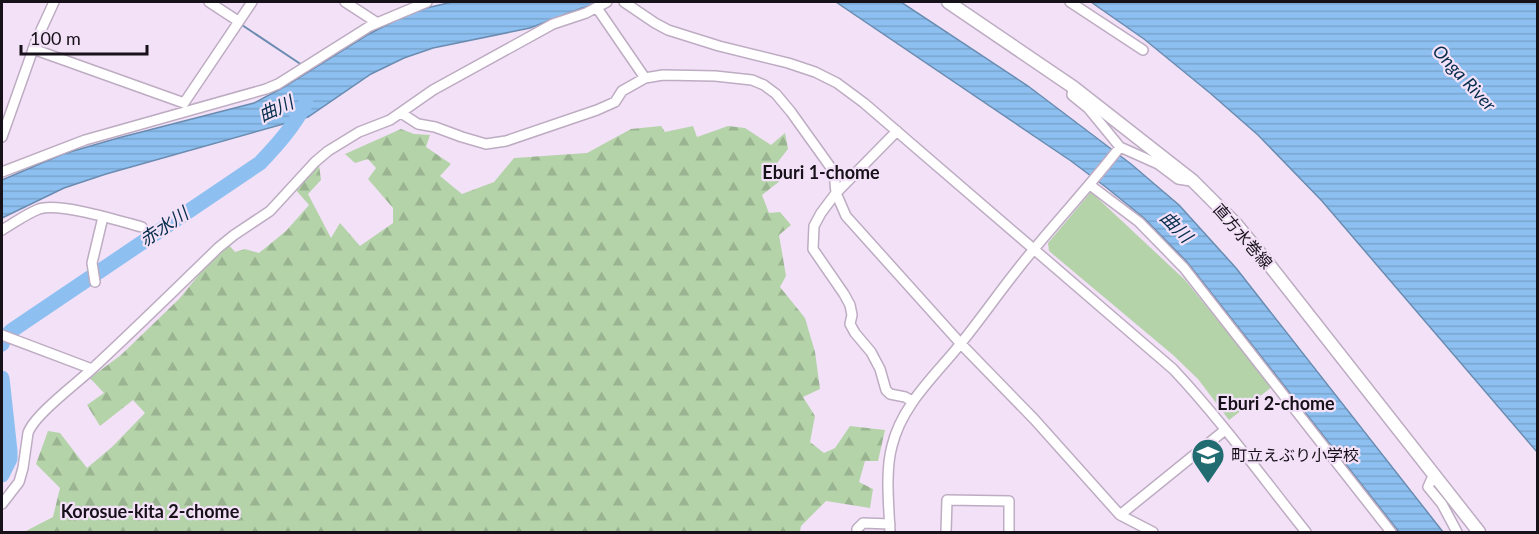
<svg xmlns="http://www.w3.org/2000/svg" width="1539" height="534" font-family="Lato,'Noto Sans JP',sans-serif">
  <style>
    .green { fill: #b4d3a9 }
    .forest { fill: url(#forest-firs) }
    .water { fill: url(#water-rules); stroke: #6a8cb0; stroke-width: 1.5 }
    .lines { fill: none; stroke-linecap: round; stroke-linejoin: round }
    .stream { stroke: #6a8cb0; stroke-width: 2 }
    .river { stroke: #8dc0f1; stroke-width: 15 }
    .minor-casing { stroke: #bdacc2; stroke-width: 12 }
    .major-casing { stroke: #bdacc2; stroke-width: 15 }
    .minor { stroke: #fff; stroke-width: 9 }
    .major { stroke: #fff; stroke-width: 12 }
    .labels { text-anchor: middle; stroke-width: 4.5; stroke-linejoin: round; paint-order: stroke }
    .street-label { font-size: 16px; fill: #171119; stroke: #f3e1f8 }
    .poi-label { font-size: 16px; fill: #171119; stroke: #f3e1f8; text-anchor: start }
    .water-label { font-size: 18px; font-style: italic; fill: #052d4c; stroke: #f3e1f8 }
    .neighbourhood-label { font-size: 18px; font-weight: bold; fill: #171119; stroke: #f3e1f8 }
  </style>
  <defs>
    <pattern id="forest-firs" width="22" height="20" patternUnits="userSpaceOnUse" patternTransform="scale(1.5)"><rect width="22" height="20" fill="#b4d3a9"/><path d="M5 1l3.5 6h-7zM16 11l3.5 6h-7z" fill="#9ab491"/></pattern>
    <pattern id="water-rules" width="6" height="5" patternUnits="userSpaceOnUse" patternTransform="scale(1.5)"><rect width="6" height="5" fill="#8dc0f1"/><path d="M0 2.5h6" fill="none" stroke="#79a4ce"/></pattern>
  </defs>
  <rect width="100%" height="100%" fill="#f3e1f8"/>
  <!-- green -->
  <path class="green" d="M1091,192l94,88 87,107 -43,33 -31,-41 -25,-24 -124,-104 -1,-8z"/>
  <!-- forest -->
  <path class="forest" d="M661,126l4,6 28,-6 4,11 31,-11 17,2 26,17 14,-12 3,16 -11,14 8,14 -23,18 7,18 11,-1 11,13 -12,10 7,41 -6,11 25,31 10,34 5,37 -17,8 12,19 -5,26 14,11 11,-5 15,-22 35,4 -7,31h-13l-6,21 14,7 -3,19 -44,-7 -25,25 -1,6h-776l29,-15 7,-29 -24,-24 12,-33 12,2 27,35 25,-21 33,-34 -12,-13 -33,26 -13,-21 17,-12 -14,-15 31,-23 58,-56 27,-33 22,-22 7,8 10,-3 14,4 27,-22 23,-26 -14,-16 24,-24 2,15 -13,14 23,44 9,-15 20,23 33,-23v-15l-25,-29 8,-11 -8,-9 -13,4 -10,-9 56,-25 13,5 16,1 -4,12 25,17 -11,12 22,18 32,-12 20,-24 73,-5 44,-24z"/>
  <!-- water -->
  <path class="water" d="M452,2h148l-3,2 -15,4 -52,20 -97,20 -29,10 -33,16 -63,43 -202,57 -42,14 -62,30v-38l61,-26 55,-16 136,-35 30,-16 83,-52 47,-24z
    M836,2h65l127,84 103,78 48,41 57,63 207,264h-44l-212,-270 -43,-44 -37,-30 -36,-27z
    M1091,2h446v450l-215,-251 -64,-66 -48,-42 -66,-54z"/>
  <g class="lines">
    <!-- stream -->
    <path class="stream" d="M242,25l60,40"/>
    <!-- river -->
    <path class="river" d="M2,344l3,-7 6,-6 249,-168c18,-19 34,-37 46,-60
      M2,378l8,73v8l-8,16"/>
    <defs>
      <path id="minor" d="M209,2l29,19
        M345,2l31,20
        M624,2l31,21 13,7 51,16 69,17 27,9 22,11 27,20 309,266c48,51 89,108 133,163
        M1070,2l73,48
        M597,8l48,70
        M33,49l151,54 68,-101
        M1073,87l-1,8 16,13 32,39 38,17 20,15 13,2
        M401,113l17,11 17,3 27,10 24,7 20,-3 91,-31 18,-8 7,-11 23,-13 18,-3 52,1 37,4 12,5 12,9 15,18 43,60 2,21 10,23 115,128 73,75 86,96 33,17
        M897,131l-61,62 -15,20 -7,13 -1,23 31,45 6,11 2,10 -2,9 5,9 16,19 9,17 6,21 4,4 15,3 7,4
        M2,137l34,-96 18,-39
        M2,172l83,-32 181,-51 12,-5 92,-58 57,-24
        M1090,185l49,37 45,46 207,264
        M2,230c12,-7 24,-16 37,-21 20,-7 81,12 103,18
        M95,282l-3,-19 11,-46
        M2,335l90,34
        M1434,474l-6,13 14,17 15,28
        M2,504l17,-22 4,-14 5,-35c6,-18 49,-50 64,-64 43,-40 84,-80 126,-121l16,-13 36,-24 45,-49 13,-11 31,-19 31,-12 43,-30 120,-66 33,-11 21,-11
        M1120,515l105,-85
        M857,532v-3l6,-6 27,1
        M890,532c-1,-25 -5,-61 2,-86 10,-42 44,-71 70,-104 25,-31 47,-64 73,-94 28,-34 58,-66 85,-101
        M946,532l1,-32 62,1v31"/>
      <path id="major" d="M948,2l125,85 120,94 43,43 31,38 212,270"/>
    </defs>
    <!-- minor casing -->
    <use href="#minor" class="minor-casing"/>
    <!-- major casing -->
    <use href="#major" class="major-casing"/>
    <!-- minor -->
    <use href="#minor" class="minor"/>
    <!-- major -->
    <use href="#major" class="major"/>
  </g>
  <!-- icons -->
  <defs>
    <symbol id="school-pin" viewBox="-11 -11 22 30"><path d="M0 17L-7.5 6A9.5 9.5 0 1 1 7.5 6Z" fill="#216c71" stroke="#f3e1f8"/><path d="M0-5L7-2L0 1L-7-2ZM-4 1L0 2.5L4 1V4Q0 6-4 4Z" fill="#fff"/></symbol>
  </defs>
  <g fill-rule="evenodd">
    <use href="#school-pin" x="1189" y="436" width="38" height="52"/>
  </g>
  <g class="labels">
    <!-- street labels -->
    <g class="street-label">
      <text transform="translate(1243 236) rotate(49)" y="6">直方水巻線</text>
    </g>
    <!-- poi labels -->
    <g class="poi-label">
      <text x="1231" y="461">町立えぶり小学校</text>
    </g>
    <!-- water labels -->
    <g class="water-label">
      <text transform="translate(1464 78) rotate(47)" y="6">Onga River</text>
      <text transform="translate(276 109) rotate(-25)" y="6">曲川</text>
      <text transform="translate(164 227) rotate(-34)" y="6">赤水川</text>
      <text transform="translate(1176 227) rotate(45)" y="6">曲川</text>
    </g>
    <!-- neighbourhood labels -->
    <g class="neighbourhood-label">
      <text x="821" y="179">Eburi 1-chome</text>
      <text x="1276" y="410">Eburi 2-chome</text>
      <text x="150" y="518">Korosue-kita 2-chome</text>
    </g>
  </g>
  <!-- border -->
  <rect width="1539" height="534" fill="none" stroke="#171119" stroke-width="6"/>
  <!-- scale -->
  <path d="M21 45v9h126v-9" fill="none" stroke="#171119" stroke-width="3"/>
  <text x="30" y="45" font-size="18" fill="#171119" stroke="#f3e1f8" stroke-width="4.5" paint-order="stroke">100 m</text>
</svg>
